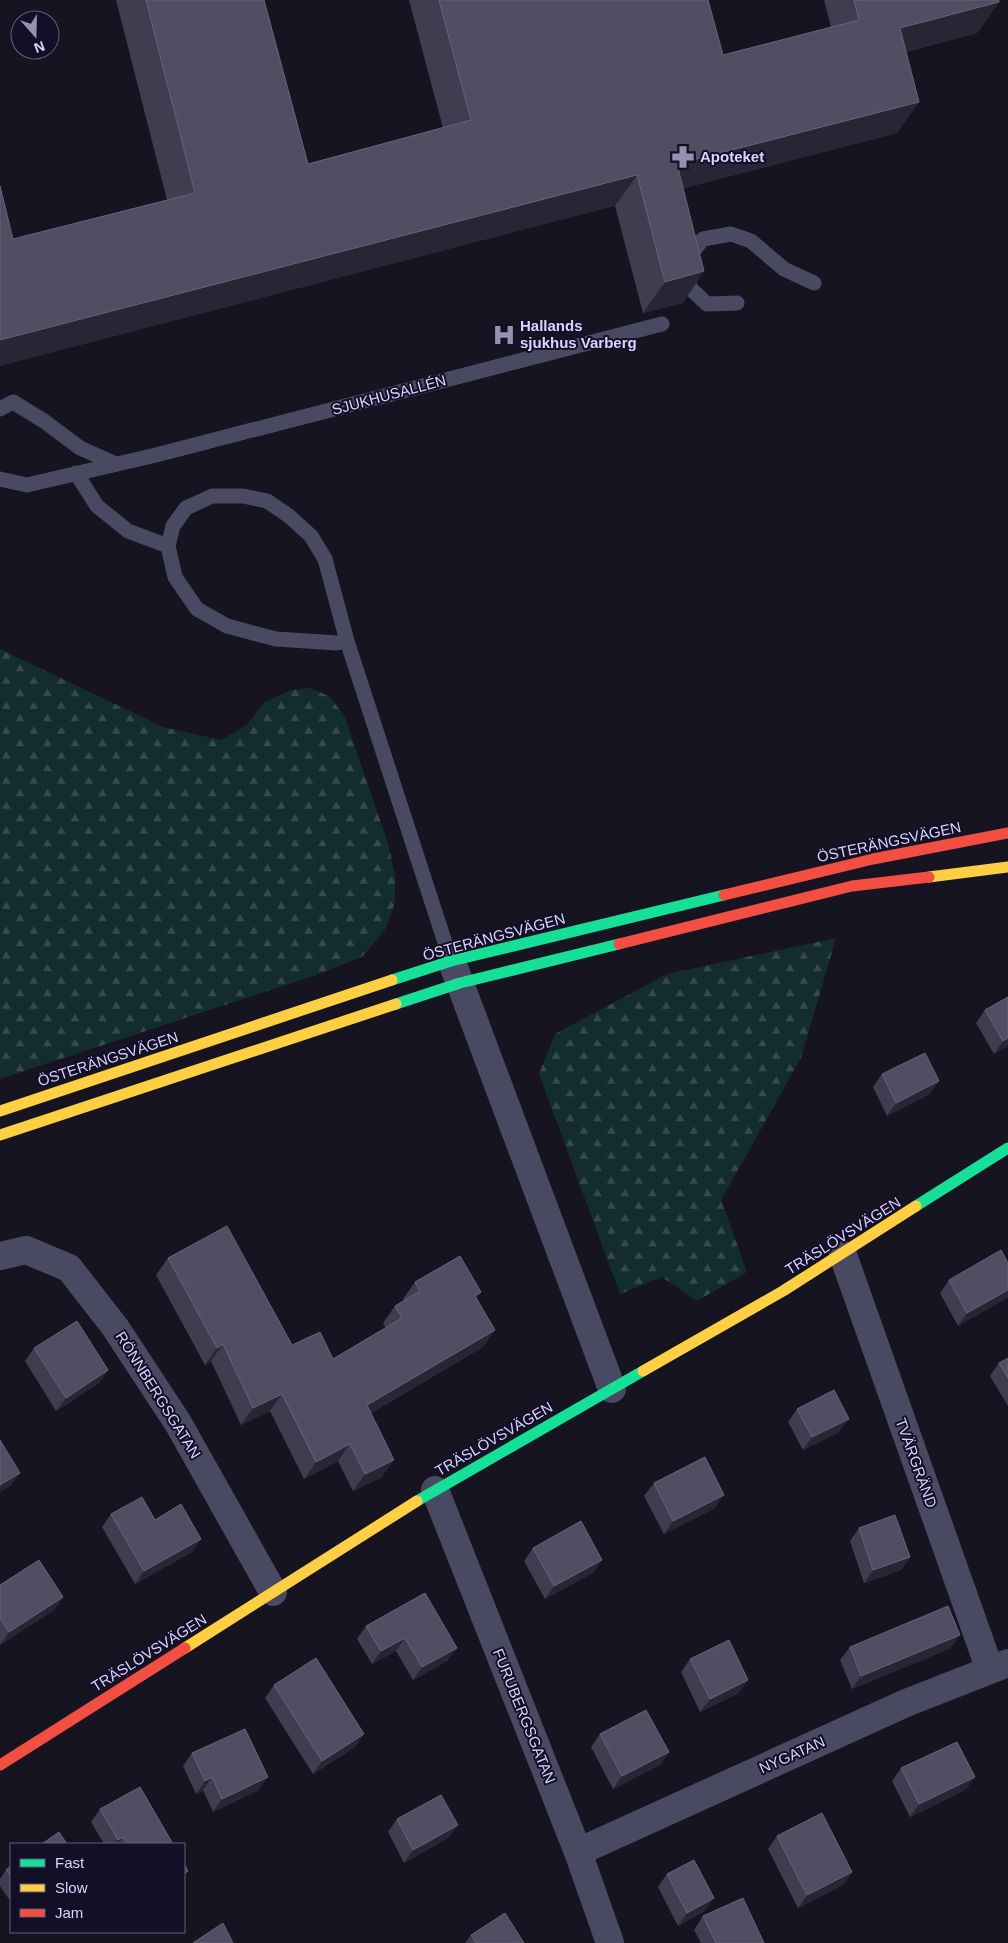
<svg xmlns="http://www.w3.org/2000/svg" width="1008" height="1943" font-family="Arial,sans-serif">
  <style>
    .forest { fill: url(#forest-firs) }
    .lines { fill: none; stroke-linecap: round; stroke-linejoin: round }
    .lane { stroke: #4a4962; stroke-width: 15 }
    .street { stroke: #4a4962; stroke-width: 28 }
    .fast { stroke: #16e098; stroke-width: 11 }
    .slow { stroke: #ffcf43; stroke-width: 11 }
    .jam { stroke: #f24e42; stroke-width: 11 }
    .wall { fill: #403d50 }
    .shaded-wall { fill: #282635 }
    .building { fill: #504e63; stroke: #66637b }
    .labels { text-anchor: middle; stroke-width: 4; stroke-linejoin: round; paint-order: stroke }
    .poi-label { font-size: 15px; font-weight: bold; fill: #d9d4ff; stroke: #130f26; text-anchor: start }
    .street-label { font-size: 15px; fill: #d9d4ff; stroke: #130f26 }
  </style>
  <defs>
    <pattern id="forest-firs" width="22" height="20" patternUnits="userSpaceOnUse" patternTransform="scale(1.25)"><rect width="22" height="20" fill="#132c2d"/><path d="M5 1l3.5 6h-7zM16 11l3.5 6h-7z" fill="#354a4c"/></pattern>
  </defs>
  <rect width="100%" height="100%" fill="#161421"/>
  <!-- forest -->
  <path class="forest" d="M0,649l163,78 58,13 26,-15 16,-22 28,-13 19,-2 19,8 15,19 44,128 7,32v28l-10,27 -23,27 -46,18 -316,104z
    M836,938l-35,120 -80,142 26,72 -50,29 -35,-24 -42,17 -81,-220 16,-40 112,-60z"/>
  <g class="lines">
    <!-- lane -->
    <path class="lane" d="M737,303l-30,1 -17,-16 -4,-28 17,-21 28,-5 20,7 33,28 30,14
      M0,409l13,-7 31,19 36,27 36,16
      M76,473l21,33 31,25 40,15
      M0,479l27,6 129,-30 506,-131
      M347,641l-10,2 -61,-4 -49,-13 -30,-17 -22,-32 -7,-31 5,-20 13,-18 26,-12h31l24,5 22,15 22,20 14,23 22,82 104,320"/>
    <!-- street -->
    <path class="street" d="M452,962l160,427
      M843,1255l147,415
      M0,1256l26,-6 43,18 46,59 63,96 95,169
      M435,1490l143,362 32,91
      M578,1852l328,-149 102,-40"/>
    <!-- fast -->
    <path class="fast" d="M392,980l59,-19 273,-66
      M396,1004l64,-21 159,-39
      M916,1206l92,-58
      M417,1501l226,-130"/>
    <!-- slow -->
    <path class="slow" d="M929,877l79,-10
      M0,1111l392,-131
      M0,1135l396,-131
      M643,1371l140,-80 133,-85
      M185,1648l232,-147"/>
    <!-- jam -->
    <path class="jam" d="M724,895l149,-36 135,-26
      M619,944l233,-58 77,-9
      M0,1765l185,-117"/>
  </g>
  <!-- wall -->
  <path class="wall" d="M116,0h148l44,164 135,-36 -34,-128h299l15,55 108,-28 -7,-27h175v2l-22,31 -71,19 -9,81 -214,55v115l-40,10 -28,-107 -602,33 154,-39z
    M1008,997v49l-14,8 -18,-31 9,-13z
    M882,1074l48,20 -43,22 -14,-29z
    M168,1258l124,87 41,14 53,-31 -3,-5 12,-17 9,-5 -1,-2 12,-17 66,10 -5,7 19,31 -12,17 -112,66 11,64 -29,14 -15,-30 -34,18 -34,-68 -29,14 -30,-64 -6,4 -49,-90z
    M1008,1263l-50,63 -18,-33 9,-13z
    M34,1348l74,22 -9,13 -43,28 -31,-50z
    M1008,1358v48l-18,-30 9,-13z
    M797,1409l42,23 -36,18 -15,-28z
    M654,1483l61,25 -51,26 -20,-38z
    M111,1514l44,6 46,19 -9,13 -57,32 -33,-57z
    M859,1528l51,29 -9,13 -37,13 -14,-42z
    M533,1548l60,25 -48,26 -21,-38z
    M0,1585l63,12 -9,13 -54,35z
    M366,1626l91,22 -10,13 -34,19 -17,-29 -24,13 -15,-25z
    M850,1647l101,1 -99,41 -12,-29z
    M690,1659l49,34 -39,19 -19,-40z
    M274,1685l90,49 -9,13 -42,27 -48,-76z
    M600,1734l69,18 -9,13 -47,24 -22,-42z
    M192,1753l67,37 -46,22 -10,-22 -7,4 -13,-28z
    M901,1768l74,9 -10,13 -55,27 -18,-36z
    M100,1809l73,35h-69l-13,-22z
    M397,1819l61,6 -10,13 -44,25 -16,-31z
    M777,1836l75,36 -9,13 -45,23 -30,-59z
    M11,1866v36l-11,-16v-7l6,-9z
    M667,1874l38,37 -27,15 -20,-39z
    M703,1916l61,27h-63l-7,-13z
    M471,1935l53,8h-59z"/>
  <!-- shaded-wall -->
  <path class="shaded-wall" d="M999,2l-22,31 -99,26 22,-31z
    M919,102l-22,31 -242,63 22,-32z
    M637,175l-22,31 -615,160v-26z
    M704,271l-21,32 -40,10 22,-31z
    M1008,1038v8l-14,8 9,-13z
    M939,1081l-9,13 -43,22 9,-13z
    M1008,1290v8l-50,28 9,-13z
    M481,1292l-12,17 6,-13z
    M495,1330l-12,17 -128,75 12,-17z
    M223,1344l-12,17 -6,4 12,-17z
    M108,1370l-9,13 -43,28 10,-13z
    M282,1394l-12,17 -29,14 12,-17z
    M849,1419l-10,13 -36,18 9,-13z
    M350,1444l-12,17 -34,18 12,-17z
    M394,1460l-12,17 -29,14 12,-17z
    M20,1473l-9,13 -11,6v-7z
    M724,1495l-9,13 -51,26 9,-13z
    M201,1539l-9,13 -57,32 9,-13z
    M910,1557l-9,13 -37,13 9,-13z
    M602,1560l-9,13 -48,26 9,-13z
    M63,1597l-9,13 -54,35 9,-13z
    M960,1635l-9,13 -99,41 9,-13z
    M405,1638l-9,13 -24,13 9,-13z
    M457,1648l-10,13 -34,19 9,-13z
    M748,1680l-9,13 -39,19 10,-13z
    M364,1734l-9,13 -42,27 9,-13z
    M669,1752l-9,13 -47,24 9,-13z
    M212,1777l-9,13 -7,4 9,-13z
    M268,1777l-9,13 -46,22 9,-13z
    M975,1777l-10,13 -55,27 9,-13z
    M458,1825l-10,13 -44,25 9,-13z
    M123,1837l-6,7h-2l3,-4z
    M852,1872l-9,13 -45,23 9,-13z
    M714,1898l-9,13 -27,15 9,-13z"/>
  <!-- building -->
  <path class="building" d="M146,0h118l44,164 163,-44 -32,-120h269l15,55 136,-35 -5,-20h145v2l-99,26 19,74 -242,62 27,107 -39,11 -28,-107 -637,165v-154l13,53 182,-46z
    M1008,997v41l-5,3 -18,-31z
    M925,1053l14,28 -43,22 -14,-29z
    M227,1226l65,119 28,-13 13,27 69,-41 -7,-12 25,-15 -5,-9 45,-26 21,36 -6,4 20,34 -128,75 27,55 -29,14 -15,-30 -34,18 -34,-68 -29,14 -30,-64 -6,4 -49,-90z
    M1001,1250l7,13v27l-41,23 -18,-33z
    M77,1321l31,49 -42,28 -32,-50z
    M1008,1358v20l-9,-15z
    M834,1390l15,29 -37,18 -15,-28z
    M0,1440l20,33 -20,12z
    M705,1457l19,38 -51,26 -19,-38z
    M142,1497l13,23 26,-16 20,35 -57,32 -33,-57z
    M895,1515l15,42 -37,13 -14,-42z
    M581,1521l21,39 -48,26 -21,-38z
    M39,1560l24,37 -54,35 -9,-14v-33z
    M425,1593l32,55 -35,19 -17,-29 -24,13 -15,-25z
    M948,1606l12,29 -99,41 -11,-29z
    M729,1640l19,40 -38,19 -20,-40z
    M316,1658l48,76 -42,27 -48,-76z
    M646,1710l23,42 -47,24 -22,-42z
    M245,1729l23,48 -46,22 -10,-22 -7,4 -13,-28z
    M957,1742l18,35 -56,27 -18,-36z
    M140,1787l33,57h-46l-4,-7 -5,3 -18,-31z
    M441,1795l17,30 -45,25 -16,-31z
    M822,1813l30,59 -45,23 -30,-59z
    M59,1832l8,12h-25z
    M694,1860l20,38 -27,15 -20,-39z
    M184,1864l4,7 -4,3z
    M11,1866v10l-5,-6z
    M743,1898l21,45h-48l-13,-27z
    M505,1913l19,30h-48l-5,-8z
    M223,1923l10,20h-40z"/>
  <!-- icons -->
  <defs>
    <symbol id="pharmacy-bare" viewBox="-9 -9 18 18"><path d="M-2-6h4v4h4v4h-4v4h-4v-4h-4v-4h4Z" fill="#9591b1" stroke="#130f26" stroke-width="2.5" paint-order="stroke"/></symbol>
    <symbol id="hospital-bare" viewBox="-9 -9 18 18"><path d="M-5-5h3v3.5h4V-5h3V5h-3V1.5h-4V5h-3Z" fill="#9591b1" stroke="#130f26" stroke-width="2.5" paint-order="stroke"/></symbol>
  </defs>
  <g fill-rule="evenodd">
    <use href="#pharmacy-bare" x="667" y="141" width="32" height="32"/>
    <use href="#hospital-bare" x="488" y="319" width="32" height="32"/>
  </g>
  <g class="labels">
    <!-- poi labels -->
    <g class="poi-label">
      <text x="700" y="162">Apoteket</text>
      <text x="520" y="331">Hallands<tspan x="520" dy="17">sjukhus Varberg</tspan></text>
    </g>
    <!-- street labels -->
    <g class="street-label">
      <text transform="translate(389 395) rotate(-15)" y="5">SJUKHUSALLÉN</text>
      <text transform="translate(889 842) rotate(-12)" y="5">ÖSTERÄNGSVÄGEN</text>
      <text transform="translate(494 937) rotate(-15)" y="5">ÖSTERÄNGSVÄGEN</text>
      <text transform="translate(108 1059) rotate(-18)" y="5">ÖSTERÄNGSVÄGEN</text>
      <text transform="translate(843 1236) rotate(-32)" y="5">TRÄSLÖVSVÄGEN</text>
      <text transform="translate(158 1395) rotate(58)" y="5">RÖNNBERGSGATAN</text>
      <text transform="translate(494 1439) rotate(-30)" y="5">TRÄSLÖVSVÄGEN</text>
      <text transform="translate(916 1463) rotate(70)" y="5">TVÄRGRÄND</text>
      <text transform="translate(149 1653) rotate(-32)" y="5">TRÄSLÖVSVÄGEN</text>
      <text transform="translate(524 1716) rotate(68)" y="5">FURUBERGSGATAN</text>
      <text transform="translate(792 1755) rotate(-24)" y="5">NYGATAN</text>
    </g>
  </g>
  <!-- legend -->
  <rect x="10" y="1843" width="175" height="90" fill="#130f26" stroke="#625e7d"/>
  <rect x="20" y="1859" width="25" height="8" fill="#16e098" stroke="#625e7d"/>
  <text x="55" y="1868" font-size="15" fill="#d9d4ff">Fast</text>
  <rect x="20" y="1884" width="25" height="8" fill="#ffcf43" stroke="#625e7d"/>
  <text x="55" y="1893" font-size="15" fill="#d9d4ff">Slow</text>
  <rect x="20" y="1909" width="25" height="8" fill="#f24e42" stroke="#625e7d"/>
  <text x="55" y="1918" font-size="15" fill="#d9d4ff">Jam</text>
  <!-- north arrow -->
  <g transform="translate(35 35) rotate(160)"><circle r="24" fill="#130f26" stroke="#625e7d"/>
  <path d="M0-4L9 19L0 12L-9 19Z" fill="#9591b1"/>
  <text y="-8" font-size="14" font-weight="bold" text-anchor="middle" fill="#d9d4ff">N</text>
  </g>
</svg>
